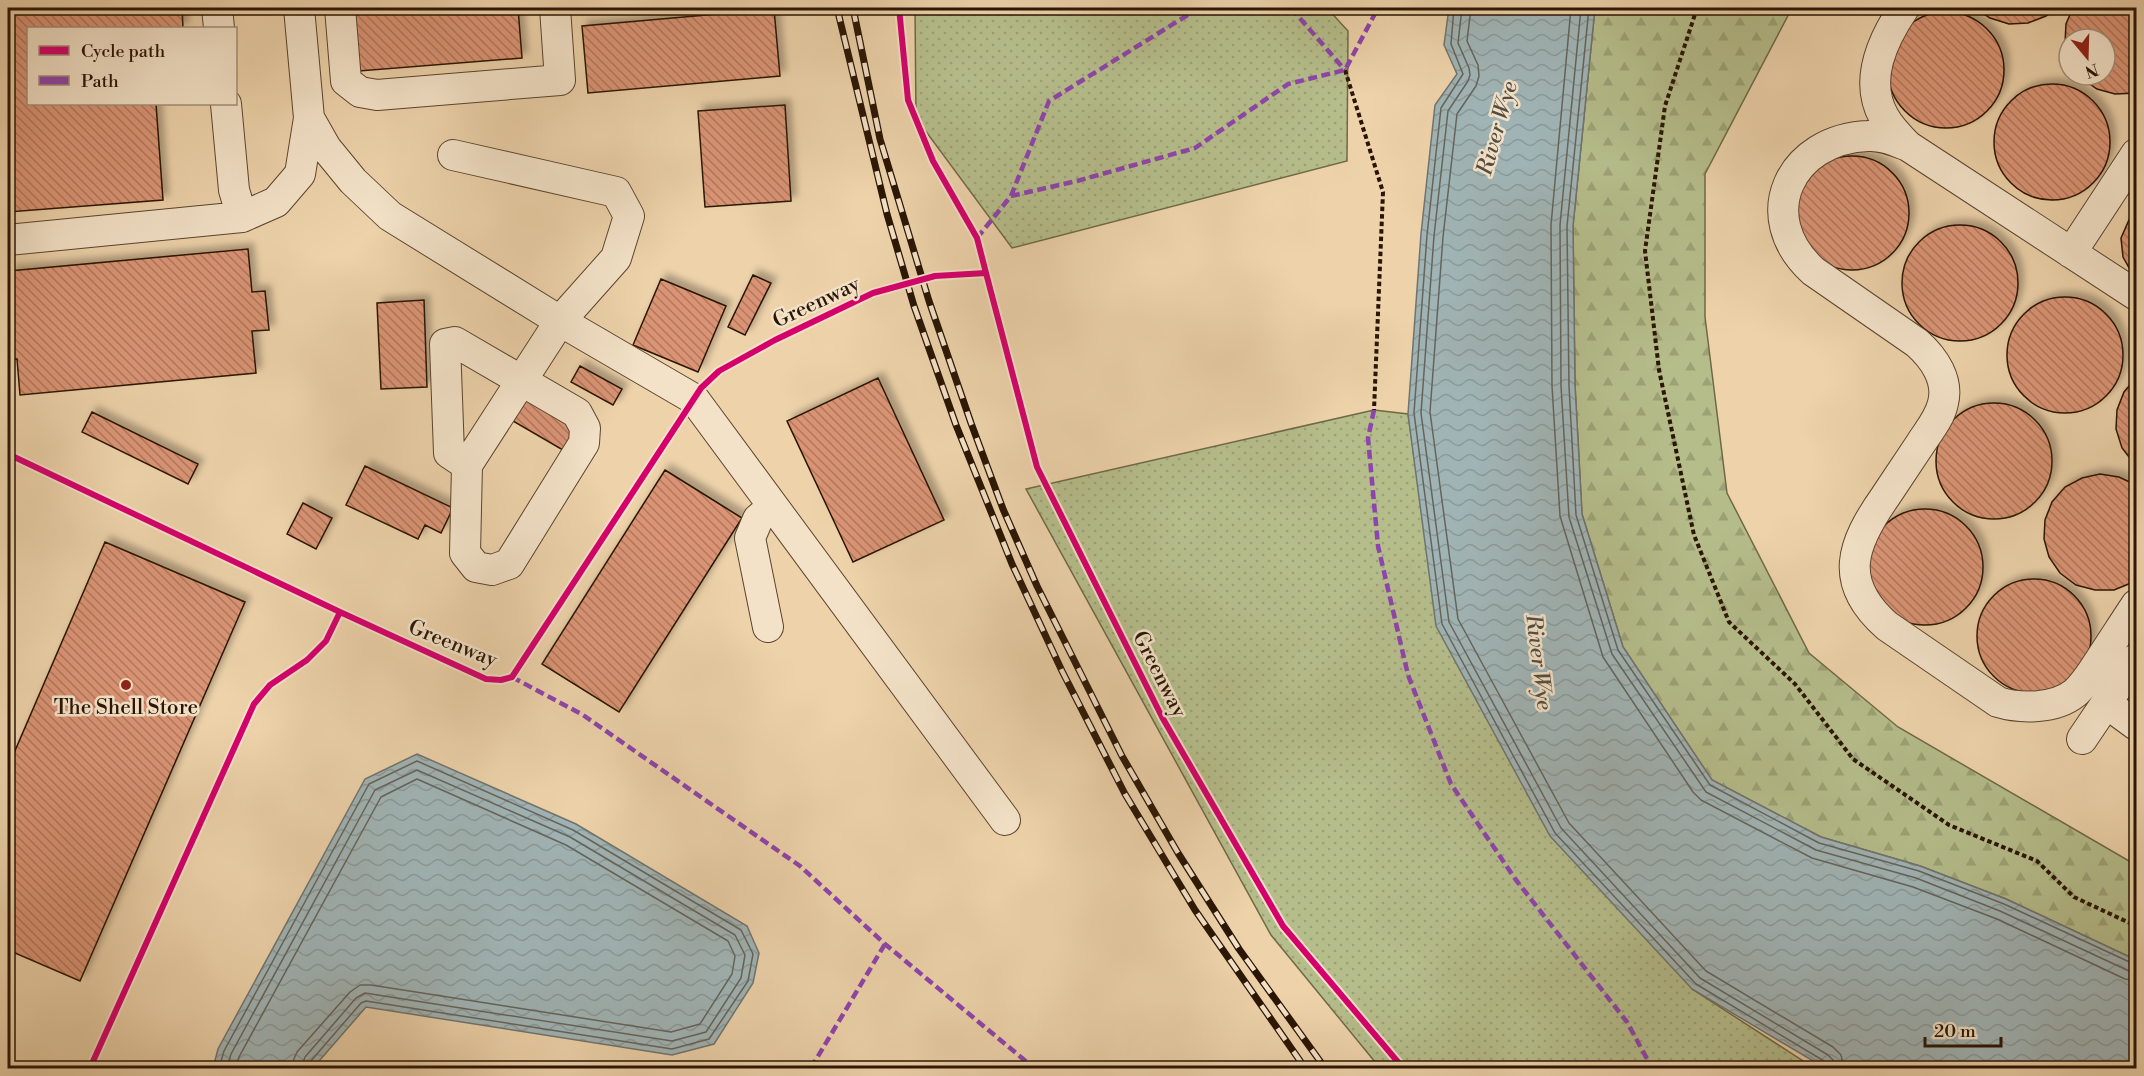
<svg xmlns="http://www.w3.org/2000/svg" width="2144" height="1076" font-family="'Libre Bodoni',serif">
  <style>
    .grass { fill: url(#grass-dots); stroke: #706948; stroke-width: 1.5 }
    .forest { fill: url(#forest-firs); stroke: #706948; stroke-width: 1.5 }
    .water { fill: url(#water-waves); stroke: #71746e; stroke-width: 1.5 }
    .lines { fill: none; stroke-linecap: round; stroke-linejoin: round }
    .shore { stroke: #65645c; stroke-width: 1.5 }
    .building { fill: url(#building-back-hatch); stroke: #2a1504; stroke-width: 1.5; filter: url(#shadow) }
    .minor-casing { stroke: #5b442e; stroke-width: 32 }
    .path { stroke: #2a1504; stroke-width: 4; stroke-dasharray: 4.5 3; stroke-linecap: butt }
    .minor { stroke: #f3e2c8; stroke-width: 30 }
    .rail-casing { stroke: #2a1504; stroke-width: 7 }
    .rail { stroke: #f3e2c8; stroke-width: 4.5; stroke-dasharray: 14; stroke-linecap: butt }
    .quiet { stroke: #8e44ad; stroke-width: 4.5; stroke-dasharray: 9 4.5; stroke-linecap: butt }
    .cycleway-casing { stroke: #f3e2c8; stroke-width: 10 }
    .cycleway { stroke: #d6006c; stroke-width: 6 }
    .poi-dot { fill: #8f2418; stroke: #f3e2c8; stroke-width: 2 }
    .labels { text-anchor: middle; stroke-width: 5; stroke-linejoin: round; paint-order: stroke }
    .street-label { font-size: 21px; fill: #2a1504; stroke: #f3e2c8 }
    .poi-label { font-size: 21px; fill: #2a1504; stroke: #f3e2c8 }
    .water-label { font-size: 22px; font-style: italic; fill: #534d42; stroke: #f3e2c8 }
  </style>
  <defs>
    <pattern id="grass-dots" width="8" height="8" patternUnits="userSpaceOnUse" patternTransform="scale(1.5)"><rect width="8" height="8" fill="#b5bd8b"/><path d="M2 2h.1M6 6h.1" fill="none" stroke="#9ca276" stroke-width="1.8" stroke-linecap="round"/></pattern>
    <pattern id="forest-firs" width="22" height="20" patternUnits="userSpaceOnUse" patternTransform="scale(1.5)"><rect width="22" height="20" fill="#b5bd8b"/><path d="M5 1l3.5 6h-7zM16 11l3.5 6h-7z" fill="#9ca276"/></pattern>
    <pattern id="water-waves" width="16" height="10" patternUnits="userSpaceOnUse" patternTransform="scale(1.5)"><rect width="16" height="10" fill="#a0b4b5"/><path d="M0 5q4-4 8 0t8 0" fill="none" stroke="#8a9a9a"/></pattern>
    <pattern id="building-back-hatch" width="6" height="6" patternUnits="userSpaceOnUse" patternTransform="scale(1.5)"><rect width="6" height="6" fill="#da9474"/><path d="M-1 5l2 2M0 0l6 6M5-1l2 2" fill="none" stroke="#b1785d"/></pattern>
    <filter id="shadow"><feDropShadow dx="5.5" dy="-5.5" stdDeviation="3" flood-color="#0004"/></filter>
  </defs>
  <rect width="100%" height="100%" fill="#edd2aa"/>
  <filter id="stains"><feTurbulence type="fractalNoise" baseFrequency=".00333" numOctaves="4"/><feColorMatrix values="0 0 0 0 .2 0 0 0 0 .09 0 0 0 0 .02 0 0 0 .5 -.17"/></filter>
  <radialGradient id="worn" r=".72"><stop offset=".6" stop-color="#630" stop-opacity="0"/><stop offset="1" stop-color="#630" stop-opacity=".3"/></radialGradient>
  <!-- grass -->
  <path class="grass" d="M915,8h412l21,23 -1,130 -335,87 -96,-130z
    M1374,410l34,4 13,90 271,485 122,79h-434l-109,-133 -245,-446z"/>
  <!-- forest -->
  <path class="forest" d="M1595,8h197l-87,166v143l22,176 82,160 89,74 238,138v95l-130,-61 -86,-33 -99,-29 -109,-57 -89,-133 -41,-133 -7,-129 -2,-159z"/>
  <!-- water -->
  <path class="water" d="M1449,8h146l-22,218 2,159 7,129 41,133 89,133 109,57 99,29 86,33 130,61v108h-311l-133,-79 -142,-153 -114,-210 -28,-212 13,-180 14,-129 22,-31 -13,-29z
    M417,754l159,70 171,102 12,27 -6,30 -39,61 -42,11 -306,-48 -53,61h-100l5,-19 147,-270z"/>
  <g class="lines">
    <!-- shore -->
    <path class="shore" d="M1454,8l-3,36 12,30 -22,34 -14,127 -13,178 28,211 113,209 141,151 128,77 3,7
      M1462,8l-4,35 11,25 1,7 -2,6 -20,30 -14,125 -13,177 28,209 112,206 139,150 128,77 6,6 1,7
      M1471,8l-4,33 11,24 1,11 -3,10 -19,28 -14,123 -13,175 28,207 111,204 137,148 127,76 8,8 3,13
      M1571,8l-20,217 1,161 8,130 43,141 90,135 8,8 111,58 101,29 84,32 128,60 11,2
      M1581,8l-21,217 1,161 8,131 43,137 94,138 110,58 100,28 84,33 129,60 7,1
      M1589,8l-22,218 2,160 7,129 42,135 92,135 109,58 100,28 85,33 132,61
      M219,1068l5,-17 145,-267 48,-23 156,69 168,100 12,24 -5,27 -39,58 -37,10 -306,-48 -5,2 -51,59 -1,6
      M227,1068l4,-14 144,-264 42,-20 153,67 165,98 10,20 -4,23 -35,54 -34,9 -307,-48 -9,5 -51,59 -4,11
      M236,1068l3,-11 142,-260 36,-18 149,66 162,96 7,15 -3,18 -32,50 -29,8 -300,-47h-11l-10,7 -53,60 -4,9 -1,7"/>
  </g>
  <!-- building -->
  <path class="building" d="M8,8h174l1,20h-155v76h128l7,96 -155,12z
    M354,8h164l4,50 -163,13z
    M1975,8h82l-11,8 -18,7 -19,1 -19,-6z
    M2073,8h63v85l-21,1 -18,-5 -16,-11 -2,-3h26v-36h-36v18l-4,-14 1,-19z
    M774,9l6,67 -192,17 -6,-67z
    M1888 70a58 58 0 1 1 116 0a58 58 0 1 1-116 0Z
    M1994 142a58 58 0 1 1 116 0a58 58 0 1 1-116 0Z
    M785,105l6,96 -86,6 -7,-96z
    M1795 213a57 57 0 1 1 114 0a57 57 0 1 1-114 0Z
    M2136,213v63l-4,-3 -9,-16 -2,-19 8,-18z
    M1902 283a58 58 0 1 1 116 0a58 58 0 1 1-116 0Z
    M248,249l4,43 13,-1 4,39 -17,1 4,42 -236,22 -3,-36 -9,1v-42h6l-5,-47z
    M753,275l18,8 -26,52 -17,-8z
    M661,279l65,27 -28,66 -65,-27z
    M2007 355a58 58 0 1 1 116 0a58 58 0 1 1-116 0Z
    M424,300l3,87 -46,2 -4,-86z
    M580,366l42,23 -9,16 -42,-23z
    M878,378l66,142 -91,42 -66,-141z
    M2136,378v88l-14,-18 -6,-19 1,-19 7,-18z
    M526,400l55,32 -13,21 -55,-32z
    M1936 461a58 58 0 1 1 116 0a58 58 0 1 1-116 0Z
    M92,412l106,52 -10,20 -106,-52z
    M365,466l88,42 -12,25 -16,-8 -7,14 -72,-34z
    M665,470l77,48 -123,194 -77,-48z
    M2100,474l19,3 17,8v94l-5,4 -17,7h-19l-19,-5 -16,-12 -11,-16 -5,-18 1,-19 7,-18 13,-15 17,-9z
    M303,503l29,15 -16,31 -29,-15z
    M1867 567a58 58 0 1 1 116 0a58 58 0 1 1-116 0Z
    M105,542l140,60 -165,379 -72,-31v-183z
    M1977 636a57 57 0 1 1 114 0a57 57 0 1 1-114 0Z"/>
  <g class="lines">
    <defs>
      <path id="minor" d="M217,8l2,20
        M340,8l6,73 14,11 17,3 183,-15 -5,-72
        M1904,8c-21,31 -41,72 -20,109 6,11 15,20 24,29
        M226,104l8,86 8,27
        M309,118l17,30 27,33 37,35 170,105 134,78 311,421
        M453,155l163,37 13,24 -13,42 -56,63 -93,144
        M8,240l234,-23 34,-15 24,-28 9,-56 -10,-110
        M2071,253l65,-99
        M2136,295l-228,-149c-13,-5 -26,-11 -40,-10 -78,3 -115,80 -55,135l104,72c17,15 32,37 26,60 -3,15 -15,29 -22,40 -12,18 -24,36 -36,54 -33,47 -48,85 2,129l111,76c23,7 57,7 77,-9 10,-9 18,-22 25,-33 12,-18 24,-37 36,-55
        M455,342l122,71 8,15 -1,15 -75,121 -17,6 -16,-3 -11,-14 2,-88 -18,-12 -4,-109z
        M768,627l-18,-89 8,-19 15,-13
        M2106,703l30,22
        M2082,739l54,-80"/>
    </defs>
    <!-- minor casing -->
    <use href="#minor" class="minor-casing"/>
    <!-- path -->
    <path class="path" d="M1697,8l-32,98 -20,145 14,119 35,165 35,87 66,62 58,75 96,66 88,36 37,36 62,29
      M1345,70l38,122 -9,218"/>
    <!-- minor -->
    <use href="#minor" class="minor"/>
    <defs>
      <path id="rail" d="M837,8l50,206 27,92 42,119 56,139 50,107 63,123 70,116 110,158
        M853,8l27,131 49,162 42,122 32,86 34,77 85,170 56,97 61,96 86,119"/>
    </defs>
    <!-- rail casing -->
    <use href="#rail" class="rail-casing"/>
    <!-- rail -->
    <use href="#rail" class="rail"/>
    <!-- quiet -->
    <path class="quiet" d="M1291,8l54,62
      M1011,196l38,-95 150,-93
      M977,238l34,-42 66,-15 118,-33 93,-64 57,-14 33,-62
      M1374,410l-6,28 10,108 30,129 43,109 65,96 111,142 25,46
      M512,677l71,38 217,151 85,78 149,124
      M811,1068l74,-124"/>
    <defs>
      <path id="cycleway" d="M899,8l9,92 25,61 44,77 9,35
        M8,454l332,158 146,67 15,1 11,-3 189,-289 18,-17 56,-31 98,-47 62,-17 51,-3 51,194 125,250 121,209 120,142
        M90,1068l164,-364 16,-19 37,-25 19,-19 14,-29"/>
    </defs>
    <!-- cycleway casing -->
    <use href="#cycleway" class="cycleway-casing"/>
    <!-- cycleway -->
    <use href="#cycleway" class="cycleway"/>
  </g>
  <!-- markers -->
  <circle class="poi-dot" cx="126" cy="685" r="6"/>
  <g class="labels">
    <!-- street labels -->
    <g class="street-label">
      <text transform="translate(816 302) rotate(-25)" y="7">Greenway</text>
      <text transform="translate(453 643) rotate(22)" y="7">Greenway</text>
      <text transform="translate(1160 674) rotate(63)" y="7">Greenway</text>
    </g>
    <!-- poi labels -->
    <g class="poi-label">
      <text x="126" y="714">The Shell Store</text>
    </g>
    <!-- water labels -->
    <g class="water-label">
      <text transform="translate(1496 128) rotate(-74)" y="8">River Wye</text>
      <text transform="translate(1540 662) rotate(83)" y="8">River Wye</text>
    </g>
  </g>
  <!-- margin -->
  <rect width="2144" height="1076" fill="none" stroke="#edd2aa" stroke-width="30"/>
  <rect x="9" y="9" width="2126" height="1058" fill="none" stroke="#2a1504" stroke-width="3"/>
  <rect x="15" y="15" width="2114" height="1046" fill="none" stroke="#2a1504" stroke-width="1.5"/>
  <!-- legend -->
  <rect x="27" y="27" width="210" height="78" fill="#f3e2c8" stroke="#a3907a" stroke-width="1.5"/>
  <rect x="39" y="46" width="30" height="9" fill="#d6006c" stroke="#a3907a" stroke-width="1.5"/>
  <text x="81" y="57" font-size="18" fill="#2a1504">Cycle path</text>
  <rect x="39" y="76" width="30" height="9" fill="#8e44ad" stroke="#a3907a" stroke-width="1.5"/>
  <text x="81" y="87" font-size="18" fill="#2a1504">Path</text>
  <!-- north arrow -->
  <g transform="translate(2087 57) rotate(161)"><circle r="28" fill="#f3e2c8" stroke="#a3907a" stroke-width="1.5"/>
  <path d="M0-4.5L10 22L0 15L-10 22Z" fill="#8f2418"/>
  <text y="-9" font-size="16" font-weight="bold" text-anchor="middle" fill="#2a1504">N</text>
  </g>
  <!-- scale -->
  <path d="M1925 1037v9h76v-9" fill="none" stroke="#2a1504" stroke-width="3"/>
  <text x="1934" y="1037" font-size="18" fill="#2a1504" stroke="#f3e2c8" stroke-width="4.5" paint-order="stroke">20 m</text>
  <rect width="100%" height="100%" filter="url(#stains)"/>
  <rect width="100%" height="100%" fill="url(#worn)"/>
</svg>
